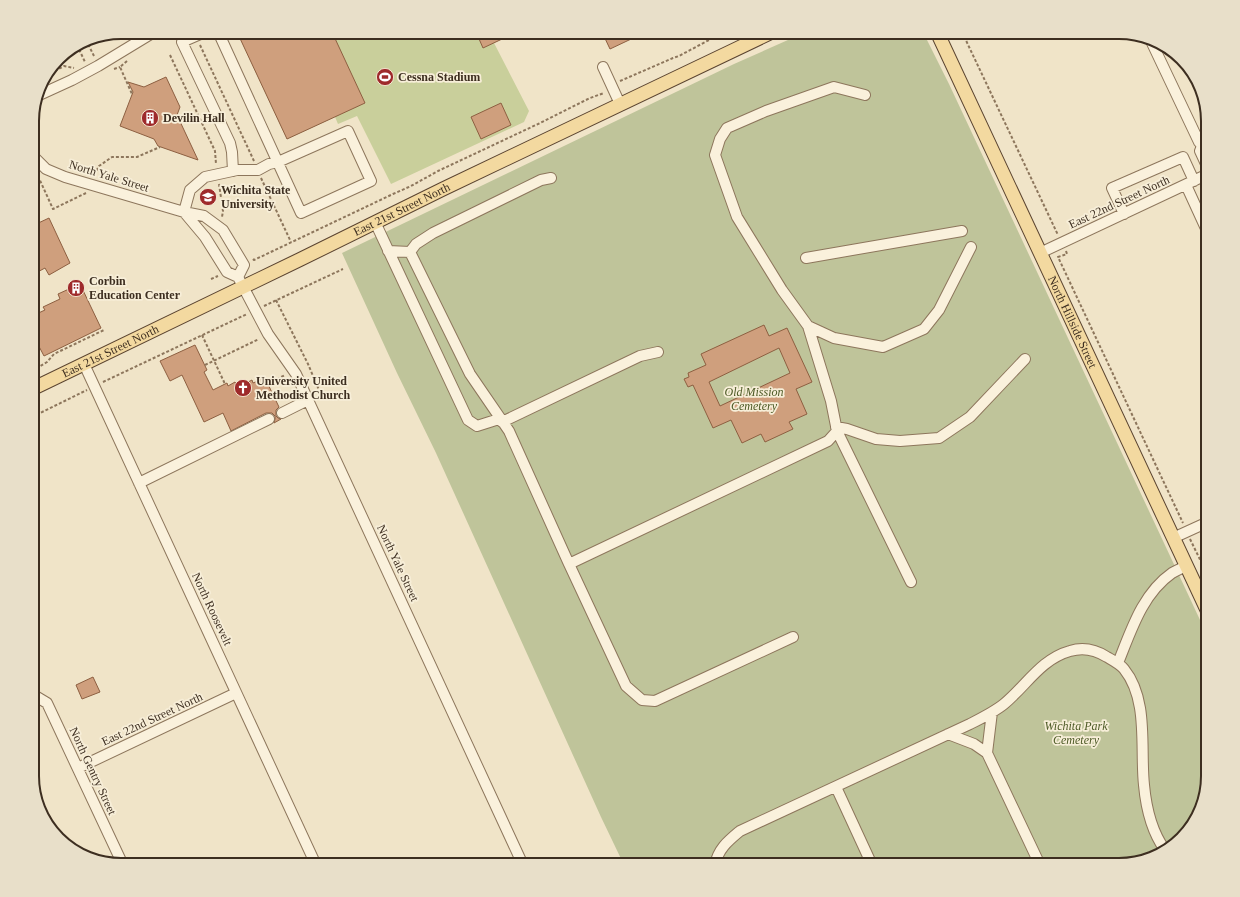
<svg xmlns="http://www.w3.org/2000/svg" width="1240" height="897" font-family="Georgia,serif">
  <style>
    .green { fill: #c9cf9b }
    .cemetery { fill: #bfc49a }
    .building { fill: #cf9f7d; stroke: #8d5f41; fill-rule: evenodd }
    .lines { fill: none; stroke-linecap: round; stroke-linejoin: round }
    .minor-casing { stroke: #8d765c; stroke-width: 12 }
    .major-casing { stroke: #5b4430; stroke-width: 15 }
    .path { stroke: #8d765c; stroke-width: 2; stroke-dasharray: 3 2; stroke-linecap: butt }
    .minor { stroke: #faf1dc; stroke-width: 10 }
    .major { stroke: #f3d9a0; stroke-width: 13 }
    .labels { text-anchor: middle; stroke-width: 3.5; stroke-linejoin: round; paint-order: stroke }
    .poi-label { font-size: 12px; font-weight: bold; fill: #3d2e20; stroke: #f7eed8; text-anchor: start }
    .street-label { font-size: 12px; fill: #3d2e20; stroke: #f7eed8 }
    .park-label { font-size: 12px; font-style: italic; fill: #4d5a26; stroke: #f7eed8 }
    .rim { fill: none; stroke: #3d2e20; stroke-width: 2 }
  </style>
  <rect width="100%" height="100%" fill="#f0e4c8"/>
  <!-- green -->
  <path class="green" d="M237,32h280l-23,11 35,68 -5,11 -133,62 -34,-68 -19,8 -3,-7 -48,22z"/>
  <!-- cemetery -->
  <path class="cemetery" d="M806,32h117l26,52 259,553v139l-18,54 -31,26 -40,9h-495l-23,-48 -165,-364 -39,-80 -55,-120 392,-189z"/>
  <!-- building -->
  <path class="building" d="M237,32h95l33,71 -78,36z
    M476,32h41l-34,16z
    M602,32h44l-36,17z
    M166,77l14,30 -3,8 21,45 -40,-14 -4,-7 -34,-13 13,-34 -5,-10 16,5z
    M501,103l10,22 -30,14 -10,-22z
    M49,218l21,45 -21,12 -4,-7 -13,7v-49z
    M80,284l21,44 -57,28 -12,-23v-17l13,-6 -2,-3 17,-8 -2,-5z
    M764,325l5,11 18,-8 25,54 -16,7 11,25 -18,8 4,7 -28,13 -4,-8 -19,9 -11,-23 -18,8 -20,-43 -5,2 -4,-8 5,-2 -1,-4 18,-8 -5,-11zM779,348l11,25 -70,33 -11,-24z
    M195,345l12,25 -3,2 9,18 14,-7 1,3 7,-4 3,5 14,-7 1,3 12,-5 14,29 -3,3v6l2,2 3,1 -7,4 1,-4v-3l-3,-3h-6l-35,18 -8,-18 -19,9 -22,-47 -12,6 -10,-20z
    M93,677l7,15 -18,7 -6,-14z"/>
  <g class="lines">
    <defs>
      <path id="minor" d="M205,32l-23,10 48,101 2,9 1,19
        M1152,43l47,99c3,4 7,6 9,11
        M603,67l17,37
        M37,96l35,-16 26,-14 56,-34
        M1199,142l9,-5
        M1202,146l-2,5 6,13h2
        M32,155l14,14 19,8 119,35 20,4 19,14 21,35 -6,12
        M1186,185l22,48
        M184,212l21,25 22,35 11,5 30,57 28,40 227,491
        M184,212l6,-22 15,-13 32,-7h21l11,-6 9,-2 70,-31 23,50 -70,32c-27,-59 -54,-118 -81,-177l-2,-4
        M1124,214l-12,-26 71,-31 11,24
        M375,222l93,198 9,6 22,-7
        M388,251l22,1 60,122 39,57 60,133
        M410,252l6,-8 17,-11 108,-53 10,-2
        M1040,253l168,-79
        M806,258l156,-27
        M808,326l26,12 49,9 41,-18 15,-19 32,-63
        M84,364l232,501
        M282,413l26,-13
        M502,422l138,-66 18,-4
        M836,427l11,2 29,10 24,2 39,-3 31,-21 55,-58
        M837,431l74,151
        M139,483l130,-64
        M1173,538l35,-16
        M793,637l-138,64 -13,-1 -16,-14 -57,-122 259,-123 9,-10 -6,-30 -23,-75 -26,-36 -45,-73 -22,-62 5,-16 7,-11 39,-17 68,-24 31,8
        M1118,663c13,-32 24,-69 54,-90 5,-3 10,-5 14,-7
        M32,694l15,9 76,162
        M948,734l26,10 13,9 53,112
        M987,753l5,-41
        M78,768l158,-75
        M836,787l36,78
        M715,865c3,-16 13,-24 25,-34l230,-107c12,-6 24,-12 34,-20 22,-18 37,-45 66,-53 13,-4 26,-1 37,6 7,4 13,7 17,12 25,31 16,79 20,116 2,22 8,47 21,65"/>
      <g id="major">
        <path id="s1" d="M937,32l271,580"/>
        <path id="s2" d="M32,389l267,-129 144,-71 329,-157"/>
      </g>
    </defs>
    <!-- minor casing -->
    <use href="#minor" class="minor-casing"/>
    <!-- major casing -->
    <use href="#major" class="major-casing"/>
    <!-- path -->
    <path class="path" d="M962,32l96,203
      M163,36l6,-4
      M86,40l8,16
      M77,45l8,17
      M200,45l54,116
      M170,55l45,96 1,13
      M127,61l-7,6 12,27
      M114,69l6,-2
      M46,76l18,-10 10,2
      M620,81l53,-23 6,-2 45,-24
      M94,175l5,-9 13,-9h25l23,-10
      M38,176l15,33 33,-16
      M261,178l30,64
      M219,184l4,27 -1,6
      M1066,251l1,3 -9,3 125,266
      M253,259l1,1 139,-66 18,-8 27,-15 100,-47 52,-26 14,-5
      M211,279l7,-3
      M276,300l32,64 11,26
      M264,306l79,-37
      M202,335l23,49
      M205,365l54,-26
      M32,371l15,-9 7,-8 50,-24
      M103,382l144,-68
      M268,384l17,-9
      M32,417l55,-27
      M1190,539l18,37"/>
    <!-- minor -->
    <use href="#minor" class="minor"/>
    <!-- major -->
    <use href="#major" class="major"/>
  </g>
  <!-- icons -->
  <defs>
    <symbol id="stadium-disc" viewBox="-11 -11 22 22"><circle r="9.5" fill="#9e2a2b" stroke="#f7eed8"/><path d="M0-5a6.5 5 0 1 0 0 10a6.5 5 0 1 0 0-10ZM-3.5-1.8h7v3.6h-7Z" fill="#fff"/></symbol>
    <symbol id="building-disc" viewBox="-11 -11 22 22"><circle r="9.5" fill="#9e2a2b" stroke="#f7eed8"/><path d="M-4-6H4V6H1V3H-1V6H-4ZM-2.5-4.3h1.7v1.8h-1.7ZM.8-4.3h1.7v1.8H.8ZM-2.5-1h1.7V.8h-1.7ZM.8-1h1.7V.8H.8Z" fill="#fff"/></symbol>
    <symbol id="university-disc" viewBox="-11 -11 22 22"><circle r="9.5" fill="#9e2a2b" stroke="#f7eed8"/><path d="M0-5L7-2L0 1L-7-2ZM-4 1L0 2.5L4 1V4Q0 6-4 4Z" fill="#fff"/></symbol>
    <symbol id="church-disc" viewBox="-11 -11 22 22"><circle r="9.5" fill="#9e2a2b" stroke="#f7eed8"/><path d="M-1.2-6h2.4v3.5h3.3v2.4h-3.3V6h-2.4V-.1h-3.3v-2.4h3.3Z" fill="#fff"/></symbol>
  </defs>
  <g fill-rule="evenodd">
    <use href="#stadium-disc" x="375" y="67" width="20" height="20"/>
    <use href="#building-disc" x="140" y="108" width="20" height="20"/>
    <use href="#university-disc" x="198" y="187" width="20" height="20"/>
    <use href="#building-disc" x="66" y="278" width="20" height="20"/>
    <use href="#church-disc" x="233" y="378" width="20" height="20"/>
  </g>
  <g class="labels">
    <!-- poi labels -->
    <g class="poi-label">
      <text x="398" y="81">Cessna Stadium</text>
      <text x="163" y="122">Devilin Hall</text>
      <text x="221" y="194">Wichita State<tspan x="221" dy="14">University</tspan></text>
      <text x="89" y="285">Corbin<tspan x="89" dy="14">Education Center</tspan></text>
      <text x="256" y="385">University United<tspan x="256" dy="14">Methodist Church</tspan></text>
    </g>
    <!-- street labels -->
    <g class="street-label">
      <text transform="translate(109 176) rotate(17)" y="4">North Yale Street</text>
      <text transform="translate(1119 202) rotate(-25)" y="4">East 22nd Street North</text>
      <text dy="4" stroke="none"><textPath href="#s2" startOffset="411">East 21st Street North</textPath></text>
      <text dy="4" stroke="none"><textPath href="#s1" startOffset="320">North Hillside Street</textPath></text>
      <text dy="4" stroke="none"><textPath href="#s2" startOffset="87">East 21st Street North</textPath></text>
      <text transform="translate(398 563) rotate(65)" y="4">North Yale Street</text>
      <text transform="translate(212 609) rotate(65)" y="4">North Roosevelt</text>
      <text transform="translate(152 719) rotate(-25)" y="4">East 22nd Street North</text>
      <text transform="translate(93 771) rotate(65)" y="4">North Gentry Street</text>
    </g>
    <!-- park labels -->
    <g class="park-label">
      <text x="754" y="396">Old Mission<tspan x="754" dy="14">Cemetery</tspan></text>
      <text x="1076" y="730">Wichita Park<tspan x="1076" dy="14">Cemetery</tspan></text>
    </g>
  </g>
  <!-- crop -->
  <path d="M0 0H1240V897H0ZM121 39H1119A82 82 0 0 1 1201 121V776A82 82 0 0 1 1119 858H121A82 82 0 0 1 39 776V121A82 82 0 0 1 121 39Z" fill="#e8dfc9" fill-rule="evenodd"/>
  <path class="rim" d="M121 39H1119A82 82 0 0 1 1201 121V776A82 82 0 0 1 1119 858H121A82 82 0 0 1 39 776V121A82 82 0 0 1 121 39Z"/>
</svg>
